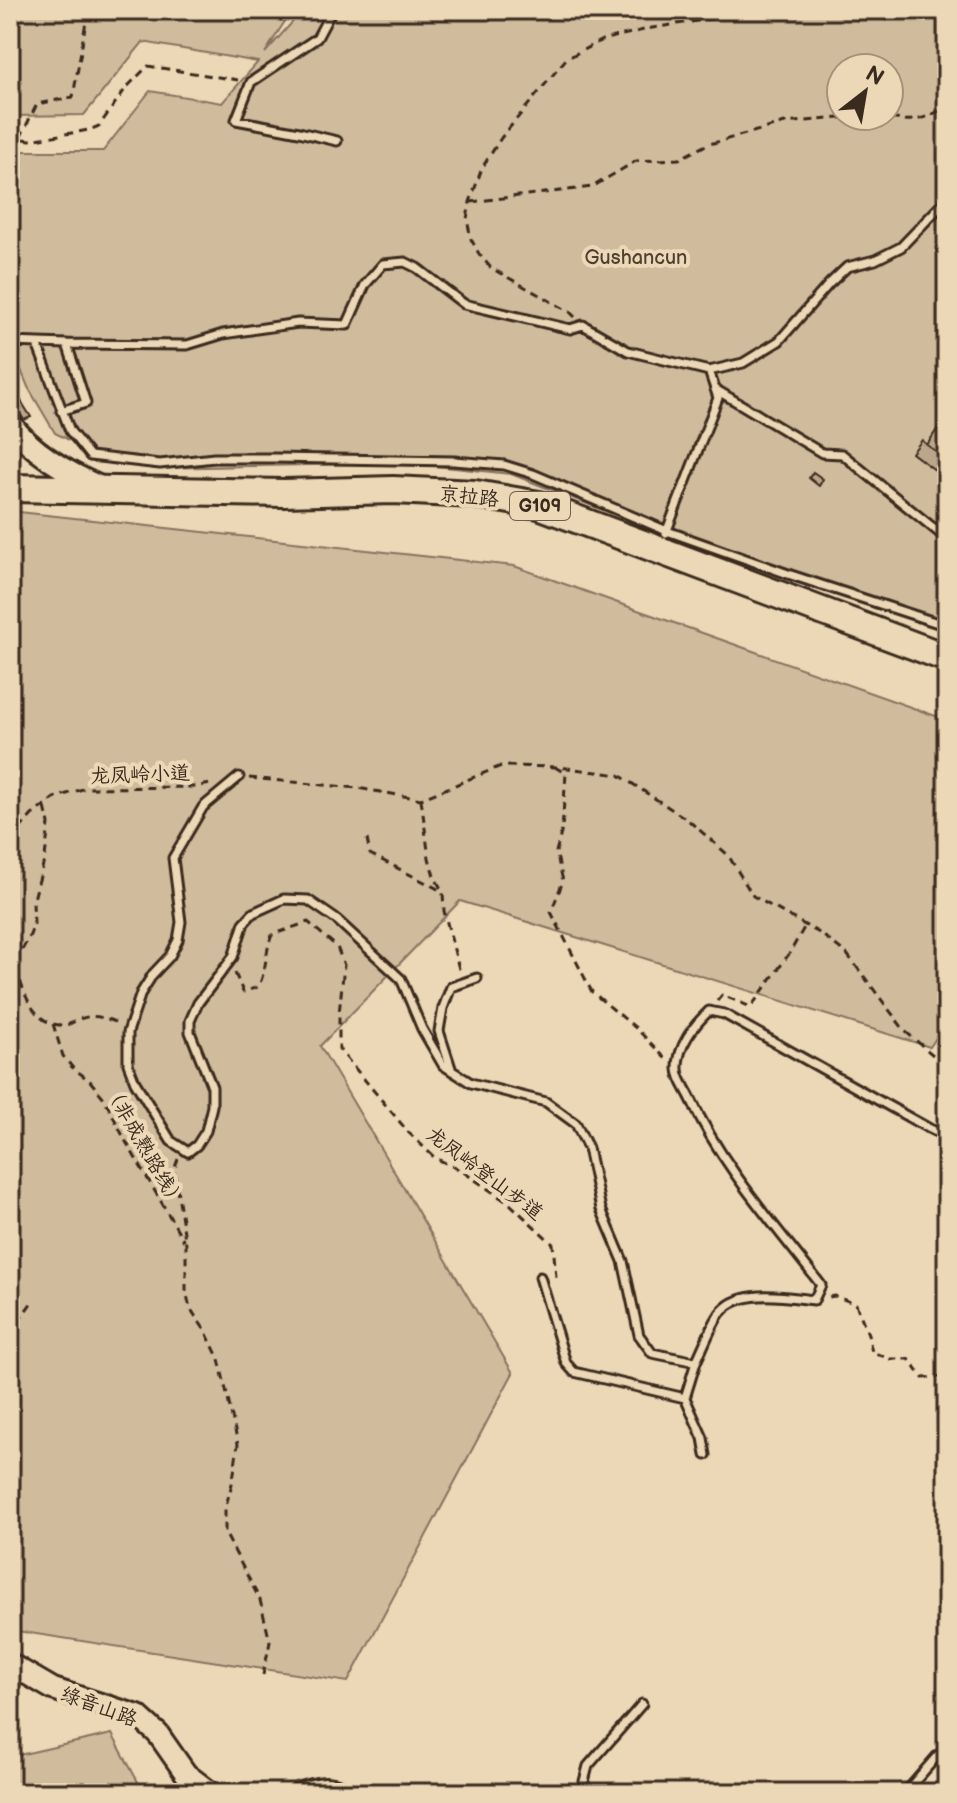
<svg xmlns="http://www.w3.org/2000/svg" width="957" height="1803" font-family="'Balsamiq Sans','LXGW WenKai TC',sans-serif">
  <style>
    .green { fill: #d0bb9d; stroke: #86725e; stroke-width: 2; fill-rule: evenodd }
    .building { fill: #bba68c; stroke: #3b2a1e; stroke-width: 2 }
    .lines { fill: none; stroke-linecap: round; stroke-linejoin: round }
    .lane-casing { stroke: #3b2a1e; stroke-width: 13 }
    .secondary-casing { stroke: #3b2a1e; stroke-width: 26 }
    .highway-casing { stroke: #3b2a1e; stroke-width: 32 }
    .path { stroke: #3b2a1e; stroke-width: 3; stroke-dasharray: 8 6; stroke-linecap: butt }
    .lane { stroke: #ecd7b6; stroke-width: 7 }
    .secondary { stroke: #ecd7b6; stroke-width: 20 }
    .highway { stroke: #ecd7b6; stroke-width: 26 }
    .labels { text-anchor: middle; stroke-width: 8; stroke-linejoin: round; paint-order: stroke }
    .shield { fill: #ecd7b6; stroke: #705e4c; stroke-width: 2 }
    .shield-label { font-size: 18px; font-weight: bold; fill: #3b2a1e }
    .park-label { font-size: 20px; fill: #514031; stroke: #ecd7b6 }
    .street-label { font-size: 20px; fill: #3b2a1e; stroke: #ecd7b6 }
  </style>
  <rect width="100%" height="100%" fill="#ecd7b6"/>
  <filter id="ink" filterUnits="userSpaceOnUse"><feTurbulence type="fractalNoise" baseFrequency=".0125" numOctaves="2"/><feDisplacementMap in="SourceGraphic" scale="16" xChannelSelector="R" yChannelSelector="G"/><feConvolveMatrix kernelMatrix="1 2 1 2 8 2 1 2 1" color-interpolation-filters="sRGB"/></filter>
  <g filter="url(#ink)">
    <!-- green -->
    <path class="green" d="M10,10h282l-27,43 38,-43h644v619l-224,-72 -212,-83 -104,-11 -253,5 -43,-7 -56,-28 -27,-46 -18,-44v-192h93l47,-60 72,12 36,-41 -115,-20 -59,73 -74,1zM841,68h48v48h-48z
      M10,511l504,55 433,154v301l-17,26 -470,-146 -140,145 193,327 -165,309 -338,-52z
      M112,1734l32,59h-134v-36z"/>
    <!-- building -->
    <path class="building" d="M10,366l11,35 10,16 -7,3 -14,-23z
      M947,414v38l-3,5 -17,-12z
      M922,440l5,5 20,14v20l-35,-26z
      M813,472l10,7 -4,7 -10,-8z"/>
    <g class="lines">
      <defs>
        <path id="lane" d="M332,10l-15,28 -66,44 -15,38 63,12 38,9
          M10,342l57,2
          M37,344l33,87 20,25 70,8 54,-6h60l180,3 50,4 29,9 134,57 124,44 156,51
          M709,371l34,-8 36,-22 50,-57 18,-17 28,-7 26,-13 46,-48
          M715,389l107,64 20,1 105,85
          M61,411l25,-8 -19,-59 120,1 36,-11 75,-11 49,2 18,-40 18,-21 22,-2 12,6 47,36 106,25 13,-4 45,26 81,20 9,27 -52,135
          M239,777l-36,30 -30,51 8,64 -3,18 -8,16 -17,18 -12,19 -13,39v32l7,18 36,59 17,11 9,-7 9,-14 6,-25v-19l-22,-55v-11l8,-18 35,-46 11,-34 9,-10 31,-14 24,1 29,20 64,59 21,50 21,36 28,18 75,19 30,22 12,24 13,61 22,52 16,74 13,18 44,9c6,-12 18,-43 26,-51 20,-23 65,-14 92,-11l7,-15c-46,-60 -99,-118 -131,-188 -4,-8 -12,-19 -12,-28 -1,-22 16,-44 31,-58l15,3 204,114 19,9
          M452,1071l-13,-40 4,-23 8,-21 26,-9
          M540,1277l26,86 8,9 111,26
          M696,1362l-11,36 18,40 3,17
          M581,1793l7,-27 54,-62
          M905,1793l33,-38 9,-5"/>
        <path id="secondary" d="M10,423c23,30 56,49 90,64
          M10,1664l43,25 85,27 20,18 28,40 25,19
          M301,1793c17,-5 27,-8 43,0"/>
        <path id="highway" d="M10,488l274,5 109,-3 82,4 64,11 408,153"/>
      </defs>
      <!-- lane casing -->
      <use href="#lane" class="lane-casing"/>
      <!-- secondary casing -->
      <use href="#secondary" class="secondary-casing"/>
      <!-- highway casing -->
      <use href="#highway" class="highway-casing"/>
      <!-- path -->
      <path class="path" d="M877,116c33,5 40,9 70,-10
        M10,137l20,3 59,-10 10,-4 27,-38 22,-22 90,14
        M20,138l17,-34 36,-7 15,-87
        M471,202l121,-15 44,-26 43,-2 27,-14 79,-22 76,-7
        M575,317l-5,-5 -79,-44 -12,-14 -8,-15 -4,-20 3,-17 12,-34 19,-30 65,-79 36,-19 50,-12 90,-14 5,-4
        M555,767l11,7 -4,55 -6,23 7,29 -12,31 41,80 45,37 29,30
        M249,778l108,10 64,11 80,-33 59,1 59,8 69,45 40,35 25,41 68,38 26,20 58,77 42,36
        M421,799l8,59 5,18 9,16 1,19 16,62
        M45,807l4,17 -4,33 -12,46 1,21 -4,11 -15,28c7,25 17,65 51,62 6,-1 11,-6 17,-7 12,-4 26,1 36,6
        M367,839l3,15 72,37
        M10,840l22,-25 22,-17 32,-10 109,-1 15,-3
        M235,973l8,19 15,-5c9,-16 7,-36 14,-52l36,-13 29,25 7,18 -5,49v35l70,84 26,25 27,13 48,33 43,40 3,33h-4
        M717,1001l5,-6 29,12 38,-53 16,-28
        M53,1024l10,32 9,11 18,14 14,17 21,42 59,101
        M178,1159l-4,11 12,75v46l4,17 16,24 13,27 19,85 -5,36 -8,29v24l35,67 10,42 -7,33
        M829,1297l6,-1 21,8 12,30 4,18 18,7h19l14,19 24,-2
        M10,1333l24,-34"/>
      <!-- lane -->
      <use href="#lane" class="lane"/>
      <!-- secondary -->
      <use href="#secondary" class="secondary"/>
      <!-- highway -->
      <use href="#highway" class="highway"/>
    </g>
  </g>
  <g class="labels">
    <!-- shield labels -->
    <rect class="shield" x="510" y="492" width="60" height="28" rx="6"/>
    <g class="shield-label">
      <text x="540" y="512">G109</text>
    </g>
    <!-- park labels -->
    <g class="park-label">
      <text x="636" y="264">Gushancun</text>
    </g>
    <!-- street labels -->
    <g class="street-label">
      <text transform="translate(469 496) rotate(6)" y="7">京拉路</text>
      <text transform="translate(140 774) rotate(-2)" y="7">龙凤岭小道</text>
      <text transform="translate(145 1146) rotate(60)" y="7">（非成熟路线）</text>
      <text transform="translate(485 1173) rotate(37)" y="7">龙凤岭登山步道</text>
      <text transform="translate(99 1706) rotate(20)" y="7">绿音山路</text>
    </g>
  </g>
  <!-- margin -->
  <rect width="957" height="1803" fill="none" stroke="#ecd7b6" stroke-width="40"/>
  <rect x="20" y="20" width="917" height="1763" fill="none" stroke="#3b2a1e" stroke-width="3" filter="url(#ink)"/>
  <!-- north arrow -->
  <g transform="translate(865 92) rotate(31)"><circle r="38" fill="#ecd7b6" stroke="#a59279" stroke-width="2"/>
  <path d="M0-6L14 30L0 20L-14 30Z" fill="#3b2a1e"/>
  <text y="-12" font-size="22" font-weight="bold" text-anchor="middle" fill="#3b2a1e">N</text>
  </g>
</svg>
